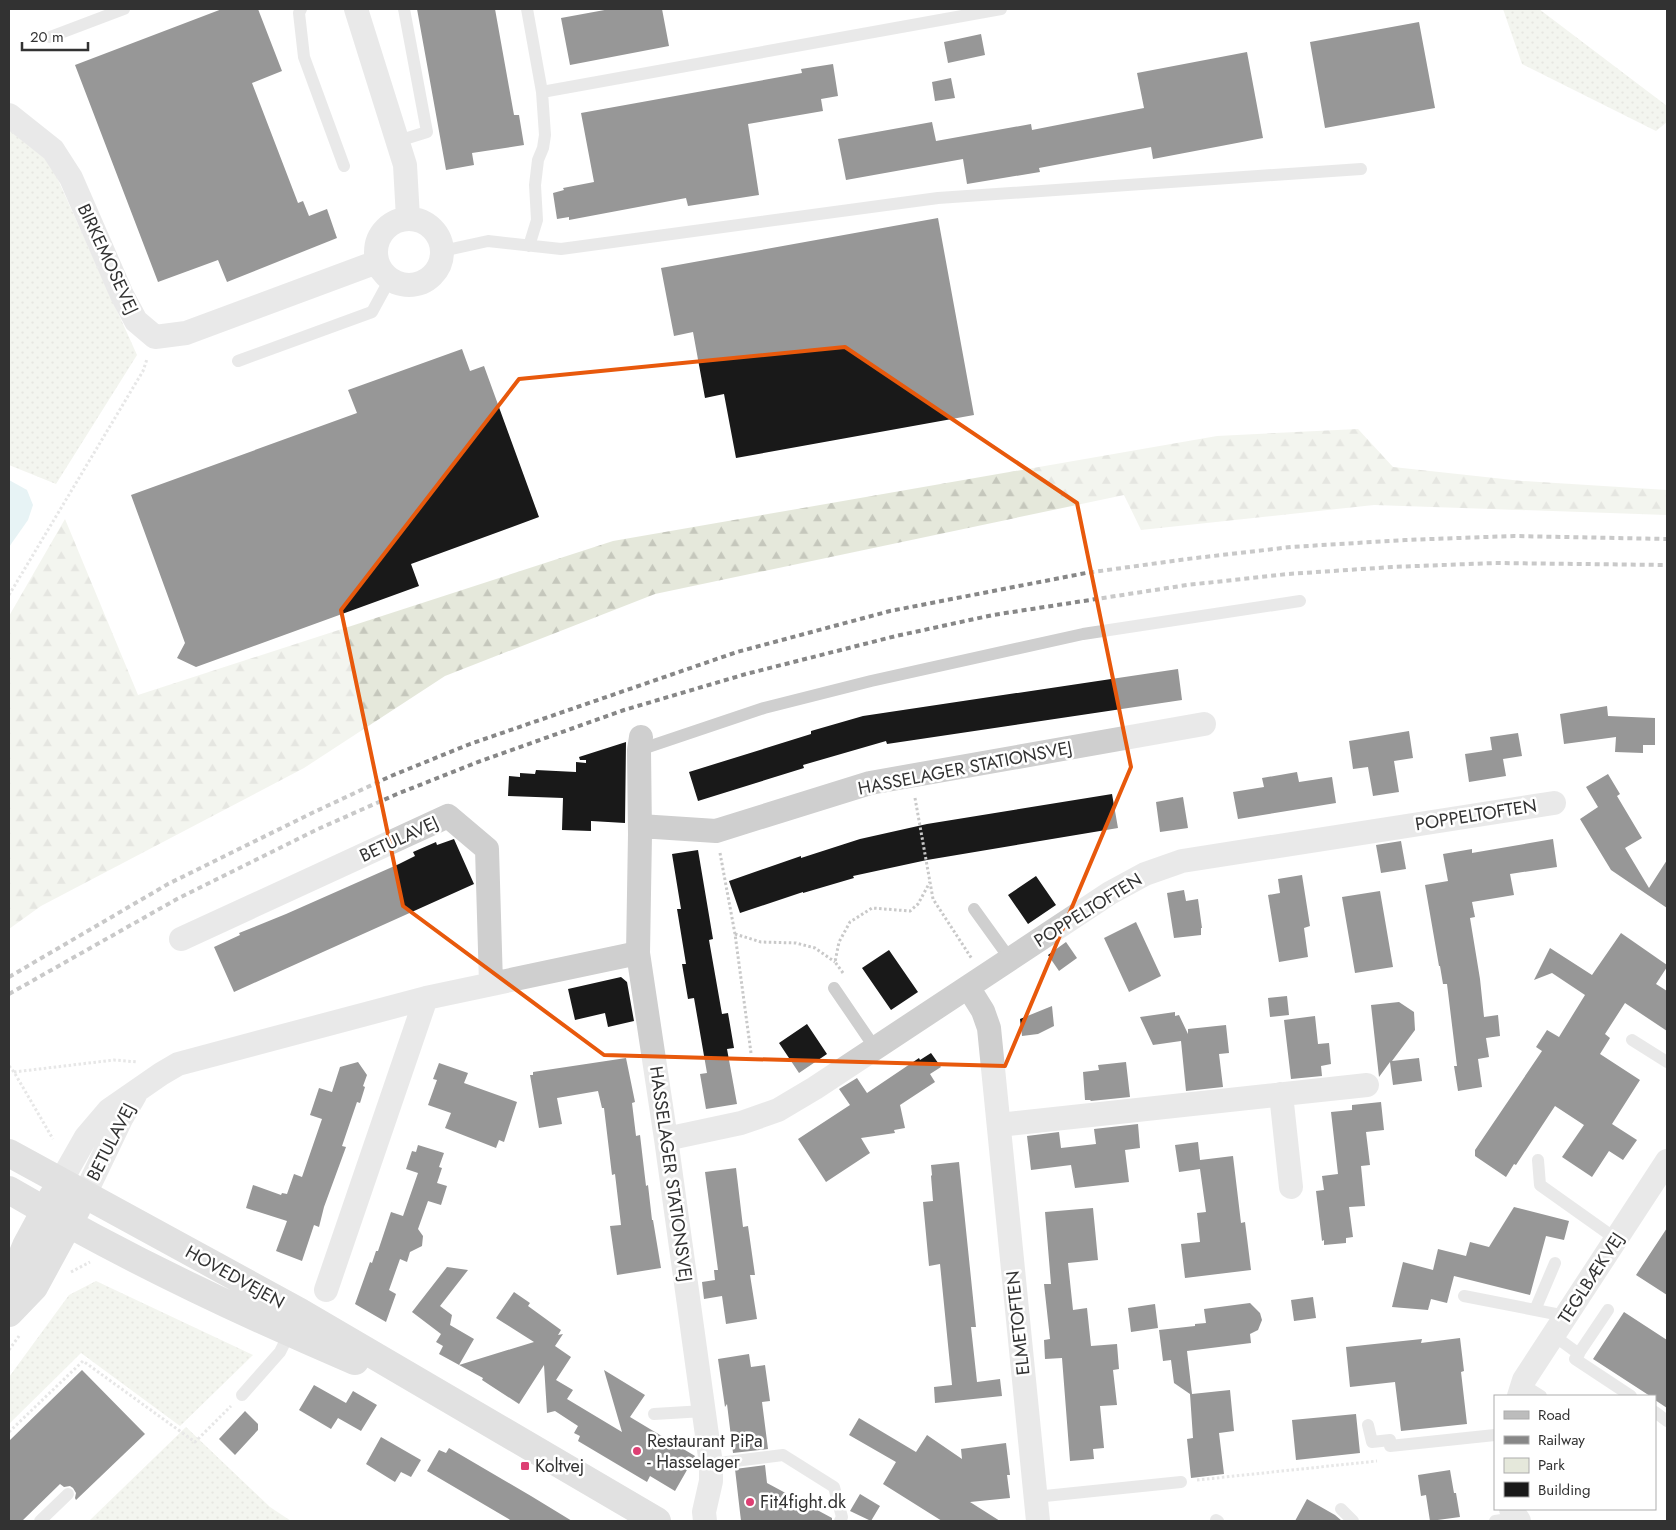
<svg xmlns="http://www.w3.org/2000/svg" width="1676" height="1530" font-family="Jost,sans-serif">
  <style>
    .green { fill: url(#green-dots) }
    .forest { fill: url(#forest-firs) }
    .water { fill: #c9e4e8 }
    .building { fill: #191919 }
    .lines { fill: none; stroke-linecap: round; stroke-linejoin: round }
    .path { stroke: #c9c9c9; stroke-width: 3; stroke-dasharray: 2.5 2.5; stroke-linecap: butt }
    .lane { stroke: #cfcfcf; stroke-width: 12 }
    .street { stroke: #cfcfcf; stroke-width: 24 }
    .secondary { stroke: #bcbcbc; stroke-width: 28 }
    .rail { stroke: #878787; stroke-width: 4; stroke-dasharray: 5 4; stroke-linecap: butt }
    .marked { fill: none; stroke: #e8590c; stroke-width: 4; stroke-linejoin: round }
    .poi-dot { fill: #dd3f73; stroke: #fff; stroke-width: 2 }
    .labels { text-anchor: middle; stroke-width: 5; stroke-linejoin: round; paint-order: stroke }
    .street-label { font-size: 18px; fill: #323232; stroke: #fff }
    .poi-label { font-size: 18px; fill: #323232; stroke: #fff; text-anchor: start }
  </style>
  <defs>
    <pattern id="green-dots" width="8" height="8" patternUnits="userSpaceOnUse" patternTransform="scale(1.25)"><rect width="8" height="8" fill="#e5e8db"/><path d="M2 2h.1M6 6h.1" fill="none" stroke="#c5c7bc" stroke-width="1.8" stroke-linecap="round"/></pattern>
    <pattern id="forest-firs" width="22" height="20" patternUnits="userSpaceOnUse" patternTransform="scale(1.25)"><rect width="22" height="20" fill="#e5e8db"/><path d="M5 1l3.5 6h-7zM16 11l3.5 6h-7z" fill="#c5c7bc"/></pattern>
  </defs>
  <rect width="100%" height="100%" fill="#fff"/>
  <!-- green -->
  <path class="green" d="M1503,9h36l128,97v16l-11,9 -134,-67z
    M9,127l24,15 22,31 82,182 -81,129 -47,-19z
    M96,1281l157,74 -73,71 -99,-73 -72,71v-47l60,-82z
    M186,1427l84,80 21,14h-202z"/>
  <!-- forest -->
  <path class="forest" d="M1358,429l35,38 129,14 145,9v25l-293,-10 -233,25 -17,-35 -469,99 -210,82 -141,92 -263,138 -32,23v-313l56,-97 73,176 475,-154 604,-105z"/>
  <!-- water -->
  <path class="water" d="M9,480l18,10 6,15 -5,15 -19,27z"/>
  <!-- building -->
  <path class="building" d="M222,9h36l24,62 -30,12 46,120 5,-2 6,15 18,-7 10,29 -110,44 -9,-22 -60,22 -83,-217z
    M417,9h78l19,106h5l5,30 -52,8 2,12 -28,5z
    M610,9h52l7,37 -99,19 -9,-47z
    M1419,22l16,86 -110,20 -15,-86z
    M981,34l4,21 -37,8 -4,-21z
    M1247,52l16,86 -110,21 -2,-12 -112,21 1,4 -73,12 -4,-25 -117,21 -8,-41 94,-17 4,19 95,-17 1,6 112,-22 -7,-35z
    M833,64l5,32 -17,3 2,12 -75,13 11,71 -71,11 -2,-8 -117,22v-3l-12,2 -4,-26 11,-3 -1,-2 31,-6 -13,-69 221,-40 -1,-4z
    M951,78l4,20 -20,3 -3,-19z
    M938,218l36,197 -238,43 -12,-64 -19,4 -12,-66 -19,4 -13,-68z
    M462,349l8,22 14,-5 55,151 -128,47 8,22 -223,81 -19,-9 8,-15 -54,-148 226,-82 -9,-23z
    M1178,669l4,31 -295,44 -1,-3 -83,24 1,3 -106,33 -9,-29 122,-38v-3l52,-15z
    M1607,706l1,10 47,2v27h-12v8l-28,-1 1,-15 -52,7 -4,-30z
    M1409,731l4,27 -19,3 5,31 -26,4 -5,-29 -15,2 -4,-28z
    M1518,733l4,23 -19,3 3,17 -37,6 -4,-28 27,-4 -2,-13z
    M626,742l-1,81 -34,-2v10l-29,-1 1,-32 -55,-2 1,-20 11,1v-4l15,1 1,-4 40,2v-10l10,1v-3h-6l-1,-3z
    M1297,772l2,10 33,-5 4,26 -98,16 -5,-27 31,-5 -2,-9z
    M1608,774l12,20 -3,2 25,42 -17,10 24,40 18,-28v48l-56,-38 -31,-51 18,-12 -12,-20z
    M1112,794l6,34 -191,32 -74,16 1,2 -51,15v-1l-63,21 -11,-32 72,-25v2l59,-19 67,-15z
    M1183,797l5,31 -28,4 -4,-30z
    M454,839l20,45 -240,108 -20,-45 26,-12 -1,-2 47,-19 113,-50 16,-8 -2,-4 23,-10 1,3z
    M1553,839l4,28 -47,7 4,21 -42,7 3,15 -5,1 10,61 4,38 14,-2 2,21 -14,2 3,19 -11,2 4,28 -24,4 -4,-25h3l-10,-82h-4l-3,-18h-1l-14,-81 23,-4 -5,-27 29,-5v4z
    M1401,841l5,28 -25,4 -5,-28z
    M698,850l15,89 -4,1 13,74 6,-1 6,35 -7,1 10,55 -31,5 -6,-35 7,-1 -13,-75 -6,1 -6,-35h4l-9,-55h4l-9,-55z
    M1302,875l8,51 -6,2 4,29 -29,5 -11,-67 12,-2 -2,-14z
    M1036,876l20,29 -28,19 -20,-29z
    M1184,890l2,11 12,-2 4,29h-1v7l-27,3 -7,-45z
    M1380,891l13,76 -38,6 -13,-76z
    M1136,922l25,54 -32,16 -25,-54z
    M1621,933l46,32v2l-11,17 11,7v40l-42,-28 -20,31 5,4 -10,16 40,26 -28,44 25,16 -14,20 -14,-9 -17,26 -30,-20 22,-32 -29,-19 -39,59 -2,-1 -8,13 -31,-21v-6l67,-99 -6,-4 11,-17 12,7 26,-42 -33,-22 -18,7 16,-32 42,27z
    M1066,942l11,16 -18,13 -11,-16z
    M889,950l29,42 -27,18 -29,-42z
    M621,977l6,5 7,39 -26,6 -3,-14 -30,7 -7,-31z
    M1287,996l2,19 -19,2 -2,-19z
    M1399,1002l15,10 1,18 -23,31 27,-3 3,23 -29,4 -3,-23 -11,15 -8,-72z
    M1052,1006l2,20 -16,8 -16,2 -2,-17z
    M1175,1012v4l4,-1 9,19v-5l38,-4 3,28 -10,1 4,33 -37,4 -5,-50 -28,4 -13,-28z
    M1315,1016l3,28 11,-1 2,21 -10,2 1,10 -31,3 -7,-59z
    M807,1024l20,30 -28,19 -20,-30z
    M931,1053l10,14 -11,7 5,8 -35,23 5,23 -11,2 1,3 -34,5 9,15 -44,29 -28,-43 52,-34 -11,-16 18,-11 10,15 52,-35 1,2z
    M626,1058l9,44 -3,1 4,33 4,-1 6,51 2,-1 4,35h1l8,48 -44,7 -7,-49 11,-1 -6,-51 -3,1 -8,-67h-2l-4,-17 -41,7 5,26 -23,4 -9,-53h3v-3z
    M358,1062l9,13 -4,11 2,1 -5,16 -3,-1 -15,44 4,1 -22,60 -5,20 -5,-2 -12,36 -26,-10 11,-30 -41,-13 7,-23 28,10 1,-2 5,1 7,-20 8,3 20,-58 -12,-4 9,-27 13,4 8,-25z
    M1126,1062l4,35 -39,4 -1,-1h-5l-2,-28 16,-2 -1,-5z
    M439,1063l29,10 -4,10 53,19 -13,40 -5,-2 -3,8 -51,-20 6,-15 -23,-8 9,-25 -4,-1z
    M1381,1102l3,28 -18,2 4,33 -9,1 4,40 -16,1 4,30 -7,1v5l-22,2v-5l-2,1 -6,-50 8,-1 -2,-14 16,-2 -7,-62 21,-2v-5z
    M1138,1124l2,24 -15,2 4,32 -54,6 -4,-23 -40,5 -4,-34 32,-4 2,16 35,-4 -2,-15z
    M1198,1142l2,18 33,-4 8,67 4,-1 6,48 -66,8 -4,-34 19,-2 -3,-29 9,-1 -6,-43 -21,3 -4,-27z
    M418,1145l26,8 -5,14 3,1 -5,15 10,3 -6,19 -13,-4 -10,28 5,7 -1,10 -12,6 -3,10 -7,-3 -11,31 7,4 -10,28 -31,-18 15,-42 2,1 4,-12h2l13,-39 12,4 15,-43 -12,-4 6,-18 4,1z
    M959,1162l17,165h-5l6,55 23,-3 2,17 -67,7 -1,-16 18,-2 -12,-121 -11,2 -6,-64 10,-1 -2,-25 1,-1 -1,-10z
    M736,1168l7,59 5,-1 7,49h-5l7,44 -31,5 -4,-28 -18,3 -2,-17 13,-2 -1,-10h4l-13,-98z
    M1514,1207l55,14 -5,19 -18,-4 -16,59 -76,-19 -7,27 -16,-4 -3,11 -36,-3 11,-45 30,8 5,-21 28,7 4,-14 19,5z
    M1093,1208l5,52 -30,3 5,47 14,-2 4,38 26,-2 2,25 -6,1 4,35 -17,1 4,42 -11,1 1,10 -24,2 -8,-103 -17,1 -1,-19 6,-1 -6,-55h7l-6,-72z
    M1667,1228v67l-31,-20z
    M447,1267l21,3 -28,36 12,9 -2,10 24,14 -15,26 75,-23 -38,-24 18,-26 16,11 -2,3 33,24 -3,5 5,-1 -8,12 16,11 -15,23 17,10 -6,9 55,33 -18,-62 41,25 -15,22 65,39 -20,35 -25,-15 -3,6 -69,-41 2,-5 -6,-3 4,-7 -23,-15 -8,2 -3,-48 -25,39 -37,-24 1,-2 -44,-24 4,-8 -7,-4 5,-8 -29,-22z
    M1313,1297l3,21 -22,3 -3,-21z
    M1250,1303l10,10 2,7 -4,10 -8,4 1,9 -64,8 5,43 38,-4 4,41 -15,2 5,41 -33,4 -4,-39 6,-1 -3,-44 -16,-11 -3,-23 -8,1 -4,-31 36,-4v-2l11,-1 -2,-14z
    M1155,1304l3,24 -27,4 -3,-24z
    M1624,1312l43,28v68l-12,-8v-4h-5l-57,-37z
    M1460,1338l4,33 -3,1 6,52 -66,7 -6,-49 -45,5 -4,-40 76,-8 -1,4z
    M749,1354l2,13 14,-2 5,36 -8,1 6,47 -35,4 -6,-49 -2,3 -7,-48z
    M82,1370l63,64 -69,66 -1,-2 1,-5 -3,-5 -3,-2 -6,1 -4,-3 -38,37h-13v-80z
    M314,1385l32,18 7,-12 24,14 -16,26 -23,-13 -7,11 -32,-19z
    M245,1411l13,13v6l-23,25 -16,-16z
    M1356,1414l4,39 -64,7 -4,-40z
    M859,1418l57,34 11,-17 35,24 -1,-10 45,-6 4,32h-3l3,23 -40,4 30,19h-58l-59,-37 13,-22 -47,-27z
    M381,1437l40,23 -10,17 -10,-5 -6,10 -29,-18z
    M449,1448l82,48 41,25h-60l-85,-50 12,-21 7,3z
    M765,1465l2,18 65,35v3h-91l-6,-52z
    M1450,1470l4,23h2l4,24 -30,4 -4,-26 -5,1 -3,-21z
    M860,1494l20,12 -9,15 -21,-10z
    M1307,1499l28,16 7,6h-47z"/>
  <g class="lines">
    <!-- path -->
    <path class="path" d="M9,595l134,-224 4,-12
      M915,798l18,101 39,60
      M720,853l15,81 16,119
      M735,934l26,8 35,1 19,5 20,14
      M843,973l-8,-11 4,-20 11,-20 22,-14 38,3 8,-7 12,-22
      M9,1066l5,6 39,67
      M14,1072l100,-12 24,2
      M71,1272l19,-10
      M9,1350l10,-14
      M9,1432l74,-71 112,81 36,-36
      M1197,1480l180,-19"/>
    <!-- lane -->
    <path class="lane" d="M301,9l-2,4 5,44 40,109
      M527,9l15,83 3,43 -2,13 -5,12 -3,25 2,35 -8,26
      M50,37l74,-28
      M542,92l459,-83
      M398,141l29,-9 -23,-123
      M442,251l46,-10 73,8 377,-51 423,-29
      M238,361l134,-49 18,-33
      M639,750l125,-42 107,-27 212,-47 217,-33
      M974,909l36,50
      M834,988l41,60
      M1632,1040l35,22
      M1538,1160l2,25 76,54
      M1464,1296l102,20
      M1535,1310l20,-47
      M1608,1310l-33,49 56,37
      M1553,1335l26,19
      M1522,1384l19,12
      M242,1395l38,-43 11,-22
      M1655,1412l12,9
      M654,1414l50,-3
      M1368,1425l4,17 18,-2v6l105,-11
      M711,1464l72,-9 51,32 8,30 -2,4
      M1035,1497l146,-15
      M1341,1509l12,12
      M40,1521l28,-27
      M1216,1521v-1l2,1
      M1495,1521l21,-3"/>
    <!-- street -->
    <path class="street" d="M356,9l49,156 3,53
      M9,115l44,35 18,28 51,117 14,26 19,16 31,-4 191,-71
      M376 252a33 33 0 1 1 66 0a33 33 0 1 1-66 0Z
      M641,737l-2,13 1,84 -2,119 28,186 45,325v17l-7,31 1,9
      M640,826l76,5 154,-48 334,-59
      M181,939l267,-123 39,33 4,135
      M968,987l15,24 6,17 49,493
      M1281,1094l10,93
      M999,1125l368,-40
      M666,1139l75,-16 37,-13 37,-22 295,-195 35,-19 37,-13 372,-58
      M61,1181l25,-44 23,-27 52,-36 17,-10 248,-66 212,-45
      M85,1194l36,-75 14,-24
      M326,1290l100,-292
      M1519,1396l5,-16 143,-219
      M1511,1509l8,12"/>
    <!-- secondary -->
    <path class="secondary" d="M9,1153l291,159 357,209
      M9,1190c111,65 228,121 346,171
      M9,1287l17,-41 27,-50
      M9,1313l25,-26 43,-79"/>
    <!-- rail -->
    <path class="rail" d="M9,977l159,-93 144,-71 79,-37 79,-32 267,-92 153,-41 196,-38 101,-14 104,-12 114,-7 109,-4 153,3
      M9,994l168,-95 141,-70 79,-35 81,-32 146,-52 122,-36 150,-38 97,-21 194,-30 101,-11 104,-7 103,-4 172,2"/>
  </g>
  <!-- marked area -->
  <path d="M0 0H1676V1530H0ZM845,347l232,156 54,264 -126,299 -401,-11 -201,-149 -62,-296 178,-231z" fill="#fff" fill-opacity=".55" fill-rule="evenodd"/>
  <path class="marked" d="M845,347l232,156 54,264 -126,299 -401,-11 -201,-149 -62,-296 178,-231z"/>
  <!-- markers -->
  <g class="poi-dot">
    <circle cx="637" cy="1451" r="5"/>
    <rect x="520" y="1461" width="10" height="10" rx="2.5"/>
    <circle cx="750" cy="1502" r="5"/>
  </g>
  <g class="labels">
    <!-- street labels -->
    <g class="street-label">
      <text transform="translate(108 259) rotate(65)" y="6">BIRKEMOSEVEJ</text>
      <text transform="translate(965 768) rotate(-11)" y="6">HASSELAGER STATIONSVEJ</text>
      <text transform="translate(1476 815) rotate(-9)" y="6">POPPELTOFTEN</text>
      <text transform="translate(399 839) rotate(-25)" y="6">BETULAVEJ</text>
      <text transform="translate(1088 910) rotate(-32)" y="6">POPPELTOFTEN</text>
      <text transform="translate(111 1142) rotate(-63)" y="6">BETULAVEJ</text>
      <text transform="translate(671 1174) rotate(82)" y="6">HASSELAGER STATIONSVEJ</text>
      <text transform="translate(235 1277) rotate(29)" y="6">HOVEDVEJEN</text>
      <text transform="translate(1591 1278) rotate(-57)" y="6">TEGLBÆKVEJ</text>
      <text transform="translate(1018 1323) rotate(-96)" y="6">ELMETOFTEN</text>
    </g>
    <!-- poi labels -->
    <g class="poi-label">
      <text x="647" y="1447">Restaurant PiPa<tspan x="647" dy="21">- Hasselager</tspan></text>
      <text x="535" y="1472">Koltvej</text>
      <text x="760" y="1508">Fit4fight.dk</text>
    </g>
  </g>
  <!-- border -->
  <rect width="1676" height="1530" fill="none" stroke="#323232" stroke-width="20"/>
  <!-- legend -->
  <rect x="1494" y="1395" width="162" height="115" fill="#ffffff" stroke="#adadad"/>
  <rect x="1504" y="1411" width="25" height="8" fill="#bcbcbc" stroke="#adadad"/>
  <text x="1538" y="1420" font-size="15" fill="#323232">Road</text>
  <rect x="1504" y="1436" width="25" height="8" fill="#878787" stroke="#adadad"/>
  <text x="1538" y="1445" font-size="15" fill="#323232">Railway</text>
  <rect x="1504" y="1458" width="25" height="15" fill="#e5e8db" stroke="#adadad"/>
  <text x="1538" y="1470" font-size="15" fill="#323232">Park</text>
  <rect x="1504" y="1482" width="25" height="15" fill="#191919" stroke="#adadad"/>
  <text x="1538" y="1495" font-size="15" fill="#323232">Building</text>
  <!-- scale -->
  <path d="M22 42v8h66v-8" fill="none" stroke="#323232" stroke-width="2.5"/>
  <text x="30" y="42" font-size="15" fill="#323232" stroke="#ffffff" stroke-width="4" paint-order="stroke">20 m</text>
</svg>
